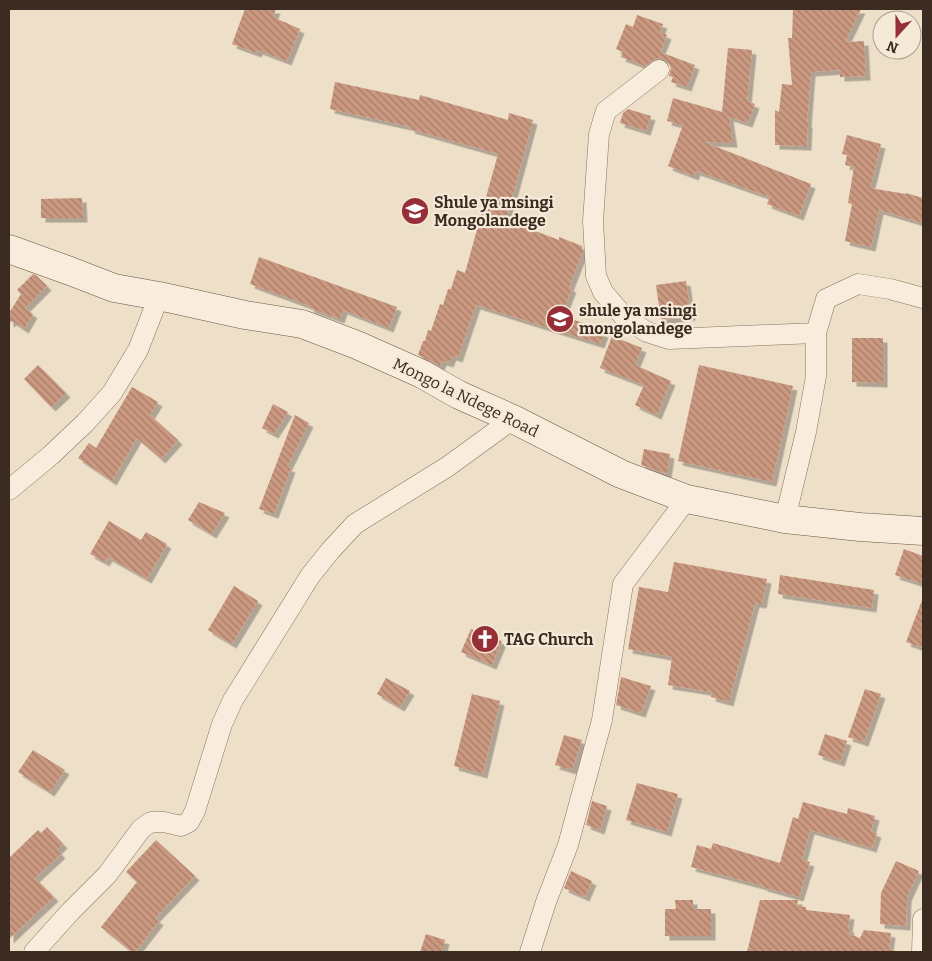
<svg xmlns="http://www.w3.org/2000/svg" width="932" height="961" font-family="Bitter,serif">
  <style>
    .building { fill: url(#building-back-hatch); filter: url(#shadow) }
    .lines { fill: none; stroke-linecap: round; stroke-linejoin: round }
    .street-casing { stroke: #8a715e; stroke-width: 21 }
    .secondary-casing { stroke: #6c5241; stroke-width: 29 }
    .street { stroke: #f8eddc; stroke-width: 20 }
    .secondary { stroke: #f8eddc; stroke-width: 28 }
    .labels { text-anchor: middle; stroke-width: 4.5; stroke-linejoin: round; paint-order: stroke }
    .poi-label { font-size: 16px; font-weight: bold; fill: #3b2b21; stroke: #f5ead8; text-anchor: start }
    .street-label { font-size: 16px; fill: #3b2b21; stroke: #f5ead8 }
  </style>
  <defs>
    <pattern id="building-back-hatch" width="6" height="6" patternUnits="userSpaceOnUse" patternTransform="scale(1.25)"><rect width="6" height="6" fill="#cb9880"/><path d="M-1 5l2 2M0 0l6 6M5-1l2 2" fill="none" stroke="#a67c68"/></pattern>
    <filter id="shadow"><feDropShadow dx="4.5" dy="4.5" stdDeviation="0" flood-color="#0004"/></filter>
  </defs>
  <rect width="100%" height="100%" fill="#eedfc9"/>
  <!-- building -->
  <path class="building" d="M245,9h31l-3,8 27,12 -13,32 -29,-11 -1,3 -25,-9z
    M793,9h68l-16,33 19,-1 2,35 -26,1v-7l-29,2 -4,51h1l-1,23 -32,-1v-35l4,2 3,-28 10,1 -4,-47h4z
    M637,15l26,9 -3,8 7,3 -7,17 35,13 -8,22 -16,-5 2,-5 -4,-1 2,-8 -3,-6 -4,-3 -7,-1 -12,8 -24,-9 2,-5 -7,-3 10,-25 7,3z
    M728,48l24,2 -5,51 8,3 -7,19 -19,-6 4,26 -29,-1 107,42 -12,32 -32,-12 3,-7 -74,-26 -2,5 -26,-10 15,-41 -16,-4 6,-23 49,14z
    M335,82l84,18 1,-5 88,25 1,-7 24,7 -27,100 53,20v-3l23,9 1,5 -14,36 3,1 -11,28 39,12 -7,1 11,4 -4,11 -124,-39 -18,53 -6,-2 -3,7 -7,-2 -2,5 -22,-11 5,-14h2l3,-11 3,1 9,-27 3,1 5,-16h3l6,-19 8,3 33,-119 -88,-25 1,-2 -81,-18z
    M628,109l23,7 -5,15 -26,-8 3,-10z
    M847,135l34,9 -11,44 36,6v-1l17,5v25l-44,-13 -8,37 -26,-6 7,-37 -4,-1 6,-36 -9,-2 2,-10 -5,-1z
    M82,198l1,20h-42v-19z
    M259,257l138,50 -8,21 -46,-18 -3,9 -31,-11 1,-2 -60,-22z
    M33,274l4,2 10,10 -22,22 8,6 -9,15 -12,-8 -2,2 -1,-1v-9l12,-19 -4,-4z
    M686,281l5,35 -30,4 -5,-35z
    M612,336l30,12 -7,17 36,16 -14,34 -22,-10 9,-20 -44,-17z
    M852,338h31v45l-31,-1z
    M38,365l28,28 -15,14 -27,-28z
    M699,365l94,21 -21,96 -94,-21z
    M132,387l26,15 -8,13 28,25 -17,19 -24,-21 -25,43 -34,-23 11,-15 7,5z
    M273,404l15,8 -14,22 -12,-6z
    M295,415l14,8 -22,44 4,1 -17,46 -15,-5z
    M644,449l26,5 -3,20 -26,-9z
    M199,502l26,11 -13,21 -24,-14z
    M109,521l32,19 5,-8 21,12 -20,35 -39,-22 -3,5 -15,-8z
    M904,549l19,7v28l-28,-9z
    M674,562l93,17 -5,25 -7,-1 -26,99 -18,-5 1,-5 -44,-7 4,-28 -44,-8 11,-62 29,5z
    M780,575l94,15 -2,18 -94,-14z
    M234,586l24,15 -26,43 -24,-14z
    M922,600l1,1v47l-17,-6z
    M471,629l31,12 -10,24 -31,-13z
    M621,677l30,9 -10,27 -25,-8z
    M386,678l24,13 -10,16 -23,-13z
    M865,689l16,5 -17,48 -16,-5z
    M472,694l28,7 -17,73 -29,-8z
    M825,734l22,7 -7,21 -22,-7z
    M564,735l18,5 -10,30 -17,-5z
    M33,750l32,20 -15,22 -32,-20z
    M637,783l41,11 -11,38 -41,-12z
    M592,801l15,5 -7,24 -14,-5z
    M803,802l44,12 1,-6 27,8 -4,15 6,2 -5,15 -62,-18 -8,30 8,2 -11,35 -36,-10v-1l-72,-19 6,-22 14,4 2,-6 67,20 13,-46 5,2z
    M47,827l16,17 -6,6 4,4 -26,24 19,19 -45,42v-81l29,-28 3,3z
    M156,840l39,36 -40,42 4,3 -24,31h-3l-31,-25 36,-45 -11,-10z
    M896,861l23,10 -12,26 -1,29 -26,-2 1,-31z
    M571,871l21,10 -7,16 -21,-9z
    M675,900h18v9h18v27h-46v-27h11z
    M760,900h38l-1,6 9,1v3l44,5 -2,13h2l-1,6 11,4 4,-8 27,3 -2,16 5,1 -1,2h-146z
    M426,934l19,6 -3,12h-22z"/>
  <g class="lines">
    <defs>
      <path id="street" d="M659,70l-53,41 -7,23 -6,87 3,55 7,16 22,26 22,14 22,7 147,-6
        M9,490l41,-34 35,-33 27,-30 26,-43 21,-54
        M785,519l21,-87 10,-56v-43l10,-34 32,-15 32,5 33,9
        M34,952l36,-40 37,-37 34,-46 10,-7h13l17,4 8,-4 6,-11 27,-87 11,-24 77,-124 20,-25 25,-27 92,-57 66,-48
        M530,952l16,-50 22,-57 34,-125 21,-136 64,-85
        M922,952l1,-33"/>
      <path id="secondary" d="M9,249l61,22 44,17 45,8 86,19 57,9 55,21 65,29 37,21 54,24 108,55 66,25 98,20 75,8 63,4"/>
    </defs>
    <!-- street casing -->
    <use href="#street" class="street-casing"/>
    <!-- secondary casing -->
    <use href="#secondary" class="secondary-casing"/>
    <!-- street -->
    <use href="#street" class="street"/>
    <!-- secondary -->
    <use href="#secondary" class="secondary"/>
  </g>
  <!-- icons -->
  <defs>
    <symbol id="school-disc" viewBox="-11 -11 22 22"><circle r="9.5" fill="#972f39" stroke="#f5ead8"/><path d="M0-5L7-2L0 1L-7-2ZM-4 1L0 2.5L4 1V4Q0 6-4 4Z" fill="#fff"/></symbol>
    <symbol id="church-disc" viewBox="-11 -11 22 22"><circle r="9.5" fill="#972f39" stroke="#f5ead8"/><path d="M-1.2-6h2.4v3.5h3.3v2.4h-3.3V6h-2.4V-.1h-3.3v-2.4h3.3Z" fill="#fff"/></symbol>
  </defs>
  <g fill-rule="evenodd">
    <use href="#school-disc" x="399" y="195" width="32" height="32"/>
    <use href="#school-disc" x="544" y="303" width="32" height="32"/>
    <use href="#church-disc" x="469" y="623" width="32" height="32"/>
  </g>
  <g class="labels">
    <!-- poi labels -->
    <g class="poi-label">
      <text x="434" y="208">Shule ya msingi<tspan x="434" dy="18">Mongolandege</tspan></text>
      <text x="579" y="316">shule ya msingi<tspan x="579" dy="18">mongolandege</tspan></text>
      <text x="504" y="645">TAG Church</text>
    </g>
    <!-- street labels -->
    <g class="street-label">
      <text transform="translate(466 397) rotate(26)" y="6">Mongo la Ndege Road</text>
    </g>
  </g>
  <!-- border -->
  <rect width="932" height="961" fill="none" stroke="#3b2b21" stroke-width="20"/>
  <!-- north arrow -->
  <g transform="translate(897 35) rotate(201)"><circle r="24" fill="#f5ead8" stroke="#ab9e8f"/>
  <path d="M0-4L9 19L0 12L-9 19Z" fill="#972f39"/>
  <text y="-8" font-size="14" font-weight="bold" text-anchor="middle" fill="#3b2b21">N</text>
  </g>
</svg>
